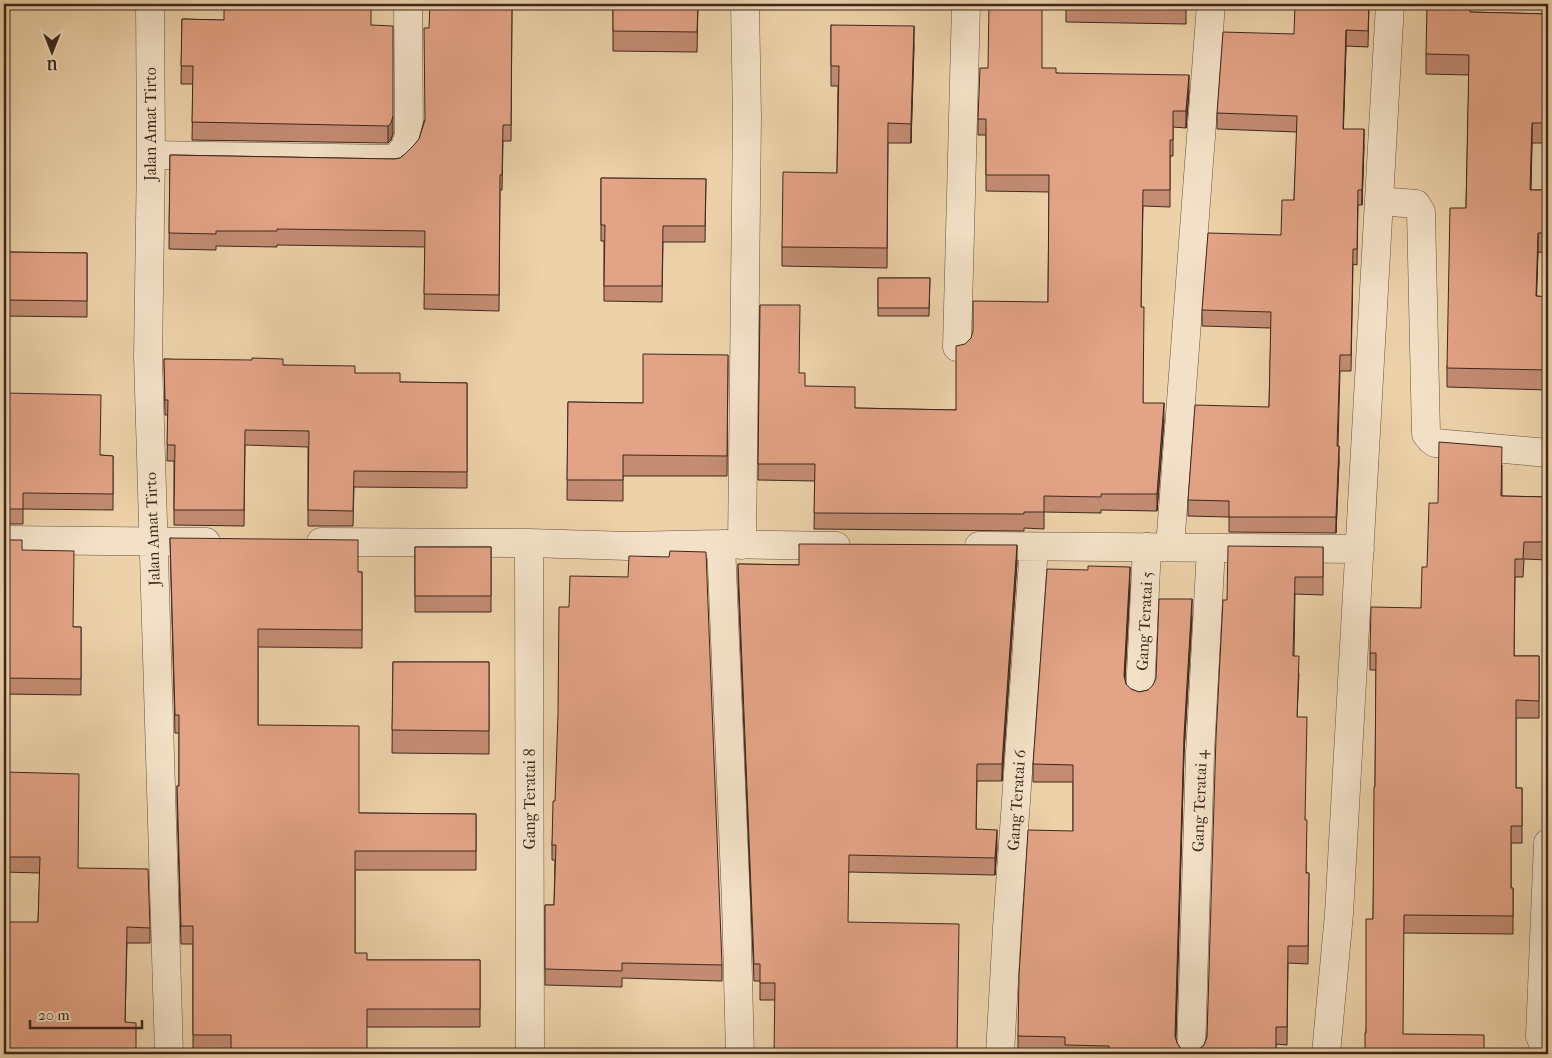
<svg xmlns="http://www.w3.org/2000/svg" width="1552" height="1058" font-family="'IM FELL French Canon',serif">
  <style>
    .lines { fill: none; stroke-linecap: round; stroke-linejoin: round }
    .minor-casing { stroke: #695240; stroke-width: 29 }
    .minor { stroke: #f3e1c7; stroke-width: 28 }
    .wall { fill: #c38c73; stroke: #3d281d }
    .shaded-wall { fill: #9f725e; stroke: #3d281d }
    .building { fill: #e3a386; stroke: #3d281d }
    .labels { text-anchor: middle; stroke-width: 4; stroke-linejoin: round; paint-order: stroke }
    .street-label { font-size: 16px; fill: #3d281d; stroke: #f3e1c7 }
  </style>
  <rect width="100%" height="100%" fill="#ecd1a9"/>
  <filter id="stains"><feTurbulence type="fractalNoise" baseFrequency=".004" numOctaves="4"/><feColorMatrix values="0 0 0 0 .2 0 0 0 0 .09 0 0 0 0 .02 0 0 0 .5 -.17"/></filter>
  <radialGradient id="worn" r=".72"><stop offset=".6" stop-color="#630" stop-opacity="0"/><stop offset="1" stop-color="#630" stop-opacity=".3"/></radialGradient>
  <g class="lines">
    <defs>
      <path id="minor" d="M150,4l1,151 -3,202 21,697
        M151,155l243,4 10,-10 5,-13 -1,-132
        M1379,201l37,3 5,8 5,222 5,6 4,3 113,10
        M957,347l9,-343
        M4,540l202,2
        M321,542l208,1 99,3 93,-2 115,2
        M529,543l1,511
        M721,544l15,357 4,153
        M742,545l5,-428 -2,-113
        M979,546l381,3
        M1170,547l41,-543
        M1140,694l7,-147
        M1548,843l-8,193 5,12 3,3
        M1000,1054l7,-126 27,-381
        M1191,1054l9,-300 11,-206
        M1326,1054l13,-140 51,-910"/>
    </defs>
    <!-- minor casing -->
    <use href="#minor" class="minor-casing"/>
    <!-- minor -->
    <use href="#minor" class="minor"/>
  </g>
  <!-- wall -->
  <path class="wall" d="M4,4h71v5l-71,-1z
    M512,4l-1,137h-8l-1,49h-2l-1,121 -75,-2 1,-62 -148,-2v2l-61,-1v4l-47,-1 1,-94 224,4 6,-1 5,-4 10,-10 4,-5 5,-18z
    M613,4h85l-1,48 -84,-1z
    M1066,4h120v20l-120,-2z
    M1369,4l-1,43 -22,-1 -3,83 21,16 -2,60h-4l-1,60 -4,-1 -2,107h-11l-2,75 1,15 -3,72 -107,-1v-15l-41,-1v-16l81,-93 2,-79 -69,-2v-16l79,-75 13,-35 3,-68 -80,-3v-16l77,-79z
    M1470,12l78,2v129h-16l-1,47h17v63l-10,-1 -2,44 12,1v93l-101,-3v-19l19,-160 3,-133 -43,-1v-20z
    M182,19l189,6 22,108 -2,7 -3,3 -196,-3 1,-56h-12z
    M831,25l83,20 -3,98h-23l-1,125 -105,-2v-19l55,-74 1,-87h-7z
    M1042,68l14,5 133,18 -3,37 -13,-1v29h-3v51l-27,-1 -2,101 2,96 21,17 -7,91 -56,-1v3l-57,-1v17l-20,-1v3l-210,-2 1,-48 -57,-1 2,-175 45,81 50,22 101,2 9,-66 83,-42 1,-110 -63,-1v-56h-8v-16z
    M601,178l105,1 -1,63h-42l-1,60 -58,-1v-60h-3z
    M5,252l82,1v64l-82,-1z
    M878,278h52l-1,38h-51z
    M728,355l-1,121h-104v25l-56,-1 1,-98 75,1z
    M164,359l119,6 72,8 45,9 67,1v105l-113,-1 -1,39h-45v-79l-63,-2 -1,81 -70,-1v-64h-7l1,-46h-3z
    M4,393l96,62 13,1v54l-90,-1v15h-19z
    M1502,465v31l46,1v63l-24,-1 -1,18h-8l-1,79h25v62h-23v70h6v55h-11v45h2v46l-109,-1 -38,100 7,-114 2,-132 1,-117h-6v-17l51,-45 17,-105z
    M170,538l188,34h4v76l-104,-1v78l101,88 117,1v56h-121v83l12,7h113v67h-113l-136,26h-38v-109h-12l-4,-140v-18h2v-53h-4z
    M4,540l18,10 51,77h8v68l-77,-1z
    M415,547h76v65h-76z
    M1323,547v48l-28,-1 -1,62 5,18 -2,43 8,103 1,53h3l-1,91 -20,-1 -1,82 -11,-1v10h-258v-18l55,-205v-49h-40v-18l55,-194 42,15 -5,94 1,5 5,5 8,3 9,-2 5,-5 39,-68 -8,136 -8,285 1,5 5,7 9,2 7,-2 6,-5 3,-8 20,-437z
    M1017,562l-15,219h-25l-1,48 21,18 -2,28 -146,-3 -74,128h-15v-19h-6l-16,-400v-17l61,1z
    M393,662h96v92l-97,-1z
    M4,772l74,96 72,60v15h-23l-2,79 11,32 -98,-132 2,-49 -36,-1z
    M555,801l167,164v16l-100,-3v9l-77,-2v-80h9l1,-45h-3v-15z"/>
  <!-- shaded-wall -->
  <path class="shaded-wall" d="M914,26v19l-3,98v-19z
    M1346,30v16l-3,98v-15z
    M1189,75v16l-3,37v-17z
    M393,116v17l-2,7 -3,3v-17z
    M1532,123v20l-2,66v-19z
    M1364,129v16l-2,60v-15z
    M1538,233v19l-2,64v-20z
    M1164,403v17l-7,91v-17z
    M1339,446v15l-3,72v-16z
    M1017,545v17l-15,219v-17z
    M1130,567v18l-6,108v-17z
    M1192,599v18l-8,136 -9,301 9,-318z
    M997,830v17l-2,28v-17z"/>
  <!-- building -->
  <path class="building" d="M224,4h147v21l22,1v90l-2,7 -3,3 -196,-4 1,-56h-12l1,-47 42,1z
    M430,4h82l-1,121h-8l-1,50h-2l-1,120 -75,-1 1,-63 -148,-2v2h-61v3l-47,-1 1,-78 224,4 6,-1 5,-4 10,-10 4,-5 6,-19 -1,-92h5z
    M613,4h85l-1,28 -84,-1z
    M989,4h53v64h14v5l133,2 -3,36h-13v29h-3v50h-27l-2,117h3l-1,96h21l-7,91h-56v3l-57,-1v16h-20v2l-210,-1 1,-49h-57l2,-159h40l-1,68h6v13l50,1v21l101,2v-64l9,-2 6,-6 2,-7v-30l75,1 1,-127h-63v-56h-8l2,-51h8z
    M1066,4h120v4l-120,-2z
    M1295,4h74l-1,27 -22,-1 -3,99h21l-2,61h-4l-1,59h-4l-2,106h-11l-3,91h2l-3,71h-107v-16l-41,-1 7,-95 74,2 2,-95 -69,-2 6,-77 73,2 1,-35h12l3,-84 -80,-3 6,-81 71,2z
    M1427,6l43,1v5l78,2v109h-16l-2,67h18v43h-10l-2,63 12,1v73l-101,-2 3,-160h16l3,-153 -43,-1z
    M831,25l83,1 -3,98 -23,-1 -1,125 -105,-1 1,-75 54,1 2,-107h-8z
    M601,178l105,1 -1,47h-42l-1,60h-58l1,-61h-4z
    M5,252l82,1v48l-82,-1z
    M878,278h52l-1,30h-51z
    M643,354l85,1 -1,101 -104,-1v25h-56l1,-78 75,1z
    M252,358l31,1v6l72,1v7h45v9l67,1v89l-113,-1 -1,40 -45,-1 1,-79 -64,-1 -1,80h-70l1,-65h-8l1,-45h-3l-1,-41 88,1z
    M4,393l97,2 -1,60 13,1v38l-90,-1v16h-19z
    M1439,442l63,5 -1,49 47,1v45h-24l-1,17h-8l-1,97h25v45l-23,-1v88h6v38h-11v62h2v28l-109,-1 -1,119 81,1v19h-119v-21h1v-114h7l1,-132h1l1,-134h-6l1,-46 50,1 1,-41h5l2,-64h9z
    M170,538l188,2v32h4v58l-104,-1v96l101,1v87l117,1v37h-121v102h12v7h113v49h-113v45h-136v-19h-38v-109h-12l-4,-140h2v-71h-4z
    M4,540h18v10l52,1 -1,76h8v52l-77,-1z
    M799,544l218,1 -15,219h-25l-1,65 21,1 -2,28 -146,-3 -1,67 111,2 -2,130h-183l1,-71h-15v-19h-6l-16,-400 61,1z
    M1228,546l95,1v30h-28l-2,79h6l-2,61h10l-2,103h2l-1,53h3l-1,73h-20l-1,81h-11v27h-167v-8l-44,-1v-8l-47,-1 1,-60 9,-146 45,1v-66l-40,-1 14,-195 41,1v-4l42,1 -6,109 2,8 5,5 8,3 9,-2 5,-5 3,-7 3,-79h33l-8,137 -9,300 2,7 5,7 9,2 7,-2 6,-5 3,-8 9,-300 7,-137h4z
    M415,547h76v49h-76z
    M670,551l36,1 16,413 -100,-2v8l-77,-2v-64h9l2,-60h-4l1,-44h2l3,-87 1,-107h10l1,-31 58,1 1,-21 40,1z
    M393,662h96v69l-97,-1z
    M4,772l75,2 -1,94 70,1 2,59 -23,-1 -2,95 11,1v31h-132v-132h34l2,-65h-36z
    M662,1049l59,2v3h-173v-2l114,2z"/>
  <g class="labels">
    <!-- street labels -->
    <g class="street-label">
      <text transform="translate(150 124) rotate(-90)" y="6">Jalan Amat Tirto</text>
      <text transform="translate(152 529) rotate(-92)" y="6">Jalan Amat Tirto</text>
      <text transform="translate(1144 621) rotate(-87)" y="6">Gang Teratai 5</text>
      <text transform="translate(529 799) rotate(-90)" y="6">Gang Teratai 8</text>
      <text transform="translate(1016 800) rotate(-86)" y="6">Gang Teratai 6</text>
      <text transform="translate(1199 801) rotate(-88)" y="6">Gang Teratai 4</text>
    </g>
  </g>
  <!-- margin -->
  <rect width="1552" height="1058" fill="none" stroke="#ecd1a9" stroke-width="20"/>
  <rect x="5" y="5" width="1542" height="1048" fill="none" stroke="#3d281d" stroke-width="2.5"/>
  <rect x="10" y="10" width="1532" height="1038" fill="none" stroke="#3d281d"/>
  <!-- north arrow -->
  <g transform="translate(52 52) rotate(180)" stroke="#f3e1c7" stroke-width="4" paint-order="stroke">
  <path d="M0-4L9 19L0 12L-9 19Z" fill="#3d281d"/>
  <text y="-8" font-size="14" font-weight="bold" text-anchor="middle" fill="#3d281d">U</text>
  </g>
  <!-- scale -->
  <path d="M30 1020v8h112v-8" fill="none" stroke="#3d281d" stroke-width="2.5"/>
  <text x="38" y="1020" font-size="15" fill="#3d281d" stroke="#f3e1c7" stroke-width="4" paint-order="stroke">20 m</text>
  <rect width="100%" height="100%" filter="url(#stains)"/>
  <rect width="100%" height="100%" fill="url(#worn)"/>
</svg>
